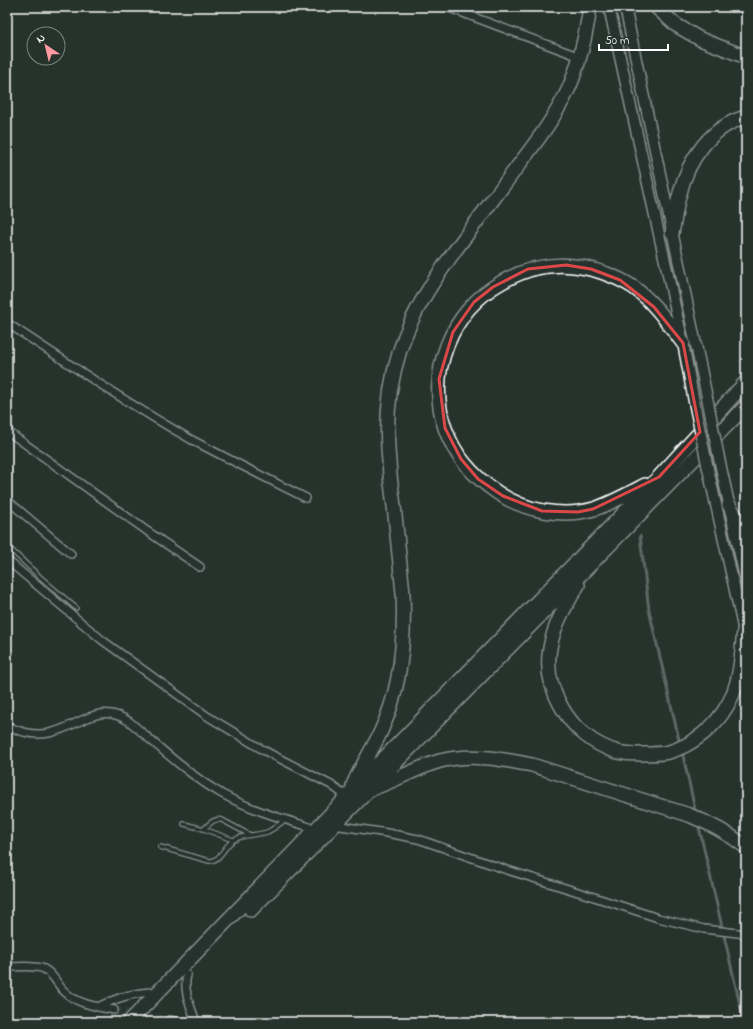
<svg xmlns="http://www.w3.org/2000/svg" width="753" height="1029" font-family="'Indie Flower',sans-serif">
  <style>
    .lines { fill: none; stroke-linecap: round; stroke-linejoin: round }
    .stream { stroke: #a4a9a7; stroke-width: 3 }
    .street-tunnel { stroke: #3c4742; stroke-width: 7; stroke-dasharray: 7 3.5; stroke-linecap: butt }
    .lane-casing { stroke: #fff; stroke-width: 6 }
    .street-casing { stroke: #fff; stroke-width: 10 }
    .secondary-casing { stroke: #fff; stroke-width: 13 }
    .highway-casing { stroke: #fff; stroke-width: 16 }
    .lane { stroke: #26332d; stroke-width: 3.5 }
    .street { stroke: #26332d; stroke-width: 7 }
    .secondary { stroke: #26332d; stroke-width: 10 }
    .highway { stroke: #26332d; stroke-width: 13 }
    .secondary-bridge-casing { stroke: #fff; stroke-width: 13; stroke-linecap: butt }
    .secondary-bridge { stroke: #26332d; stroke-width: 10 }
    .marked { fill: none; stroke: #dc4848; stroke-width: 3; stroke-linejoin: round }
  </style>
  <rect width="100%" height="100%" fill="#26332d"/>
  <filter id="ink" filterUnits="userSpaceOnUse"><feTurbulence type="fractalNoise" baseFrequency=".025" numOctaves="2"/><feDisplacementMap in="SourceGraphic" scale="8" xChannelSelector="R" yChannelSelector="G"/><feConvolveMatrix kernelMatrix="1 2 1 2 8 2 1 2 1" color-interpolation-filters="sRGB"/></filter>
  <g filter="url(#ink)">
    <g class="lines">
      <!-- stream -->
      <path class="stream" d="M640,536l9,74 31,134
        M682,751l14,63
        M698,823l46,199"/>
      <!-- street-tunnel -->
      <path class="street-tunnel" d="M114,1010l55,10"/>
      <defs>
        <path id="lane" d="M7,546l32,30 37,32
          M184,824l20,5 29,11
          M204,829c5,-5 10,-11 18,-9l28,15
          M160,847l49,14c9,1 14,-11 20,-17 9,-10 25,-8 38,-12 6,-2 12,-8 18,-12"/>
        <path id="street" d="M447,7l133,50
          M7,323c61,40 121,81 185,117 38,20 76,39 114,58
          M7,431l140,100 53,36
          M7,500l64,54
          M7,560l95,80 105,76 58,35 66,34 16,12
          M7,726c14,6 27,10 42,7 31,-6 49,-33 81,-11 29,25 59,53 92,72 29,16 62,25 94,35
          M334,825l53,8 31,6 86,30 87,27 67,22 46,11 42,5
          M7,967c11,0 28,-2 37,2 10,5 13,16 21,23 12,12 33,15 49,18
          M187,975c-4,15 3,30 8,44v3
          M98,1007c22,-11 37,-14 61,-16
          M169,1020l11,2"/>
        <path id="secondary" d="M609,7l74,336 12,64
          M625,7l83,395
          M719,458l27,124
          M707,464l38,172"/>
        <path id="highway" d="M656,7l20,18 24,14 46,18
          M672,233c3,-13 4,-27 8,-40 8,-33 31,-67 66,-76
          M645,485c-17,9 -33,18 -51,24 -32,9 -69,2 -96,-16 -24,-16 -44,-38 -53,-65 -19,-55 6,-118 57,-146 23,-13 45,-19 72,-16 19,2 42,10 59,21 20,14 35,36 50,56
          M729,505l17,29
          M578,585c-12,20 -24,39 -28,63 -4,21 0,39 11,58 12,22 32,39 57,46 8,2 16,2 24,2 9,0 18,0 27,-2 24,-7 46,-25 58,-46 14,-23 14,-50 17,-76
          M353,785c8,-19 20,-36 28,-54 20,-42 24,-92 22,-138 -3,-29 -6,-58 -9,-87 -3,-19 -5,-38 -6,-57 -2,-34 2,-68 12,-99 13,-41 37,-75 62,-109 19,-25 37,-50 56,-75 19,-25 38,-50 51,-78 11,-26 17,-53 21,-81
          M371,789c24,-8 45,-21 69,-28 30,-8 62,-2 92,4l157,50c20,8 40,19 57,32
          M251,910l338,-344 157,-160
          M129,1022l218,-225 1,-2 311,-318 87,-95"/>
      </defs>
      <!-- lane casing -->
      <use href="#lane" class="lane-casing"/>
      <!-- street casing -->
      <use href="#street" class="street-casing"/>
      <!-- secondary casing -->
      <use href="#secondary" class="secondary-casing"/>
      <!-- highway casing -->
      <use href="#highway" class="highway-casing"/>
      <!-- lane -->
      <use href="#lane" class="lane"/>
      <!-- street -->
      <use href="#street" class="street"/>
      <!-- secondary -->
      <use href="#secondary" class="secondary"/>
      <!-- highway -->
      <use href="#highway" class="highway"/>
      <defs>
        <path id="secondary-bridge" d="M708,402l11,56
          M695,407l12,57"/>
      </defs>
      <!-- secondary-bridge casing -->
      <use href="#secondary-bridge" class="secondary-bridge-casing"/>
      <!-- secondary-bridge -->
      <use href="#secondary-bridge" class="secondary-bridge"/>
    </g>
  </g>
  <!-- marked area -->
  <path d="M0 0H753V1029H0ZM566,265l25,4 29,11 34,27 29,36 17,89 -41,45 -66,32 -15,3 -36,-1 -39,-15 -25,-17 -17,-20 -16,-31 -6,-49 14,-47 21,-30 19,-15 35,-18z" fill="#26332d" fill-opacity=".55" fill-rule="evenodd"/>
  <path class="marked" d="M566,265l25,4 29,11 34,27 29,36 17,89 -41,45 -66,32 -15,3 -36,-1 -39,-15 -25,-17 -17,-20 -16,-31 -6,-49 14,-47 21,-30 19,-15 35,-18z"/>
  <!-- margin -->
  <rect width="753" height="1029" fill="none" stroke="#26332d" stroke-width="24"/>
  <rect x="12" y="12" width="729" height="1005" fill="none" stroke="#fff" stroke-width="1.5" filter="url(#ink)"/>
  <!-- north arrow -->
  <g transform="translate(46 46) rotate(325)"><circle r="19" fill="#26332d" stroke="#7d8581"/>
  <path d="M0-3L7 15L0 10L-7 15Z" fill="#ff9aa2"/>
  <text y="-6" font-size="11" font-weight="bold" text-anchor="middle" fill="#ffffff">N</text>
  </g>
  <!-- scale -->
  <path d="M599 44v6h69v-6" fill="none" stroke="#ffffff" stroke-width="2"/>
  <text x="605" y="44" font-size="12" fill="#ffffff" stroke="#26332d" stroke-width="3" paint-order="stroke">50 m</text>
</svg>
